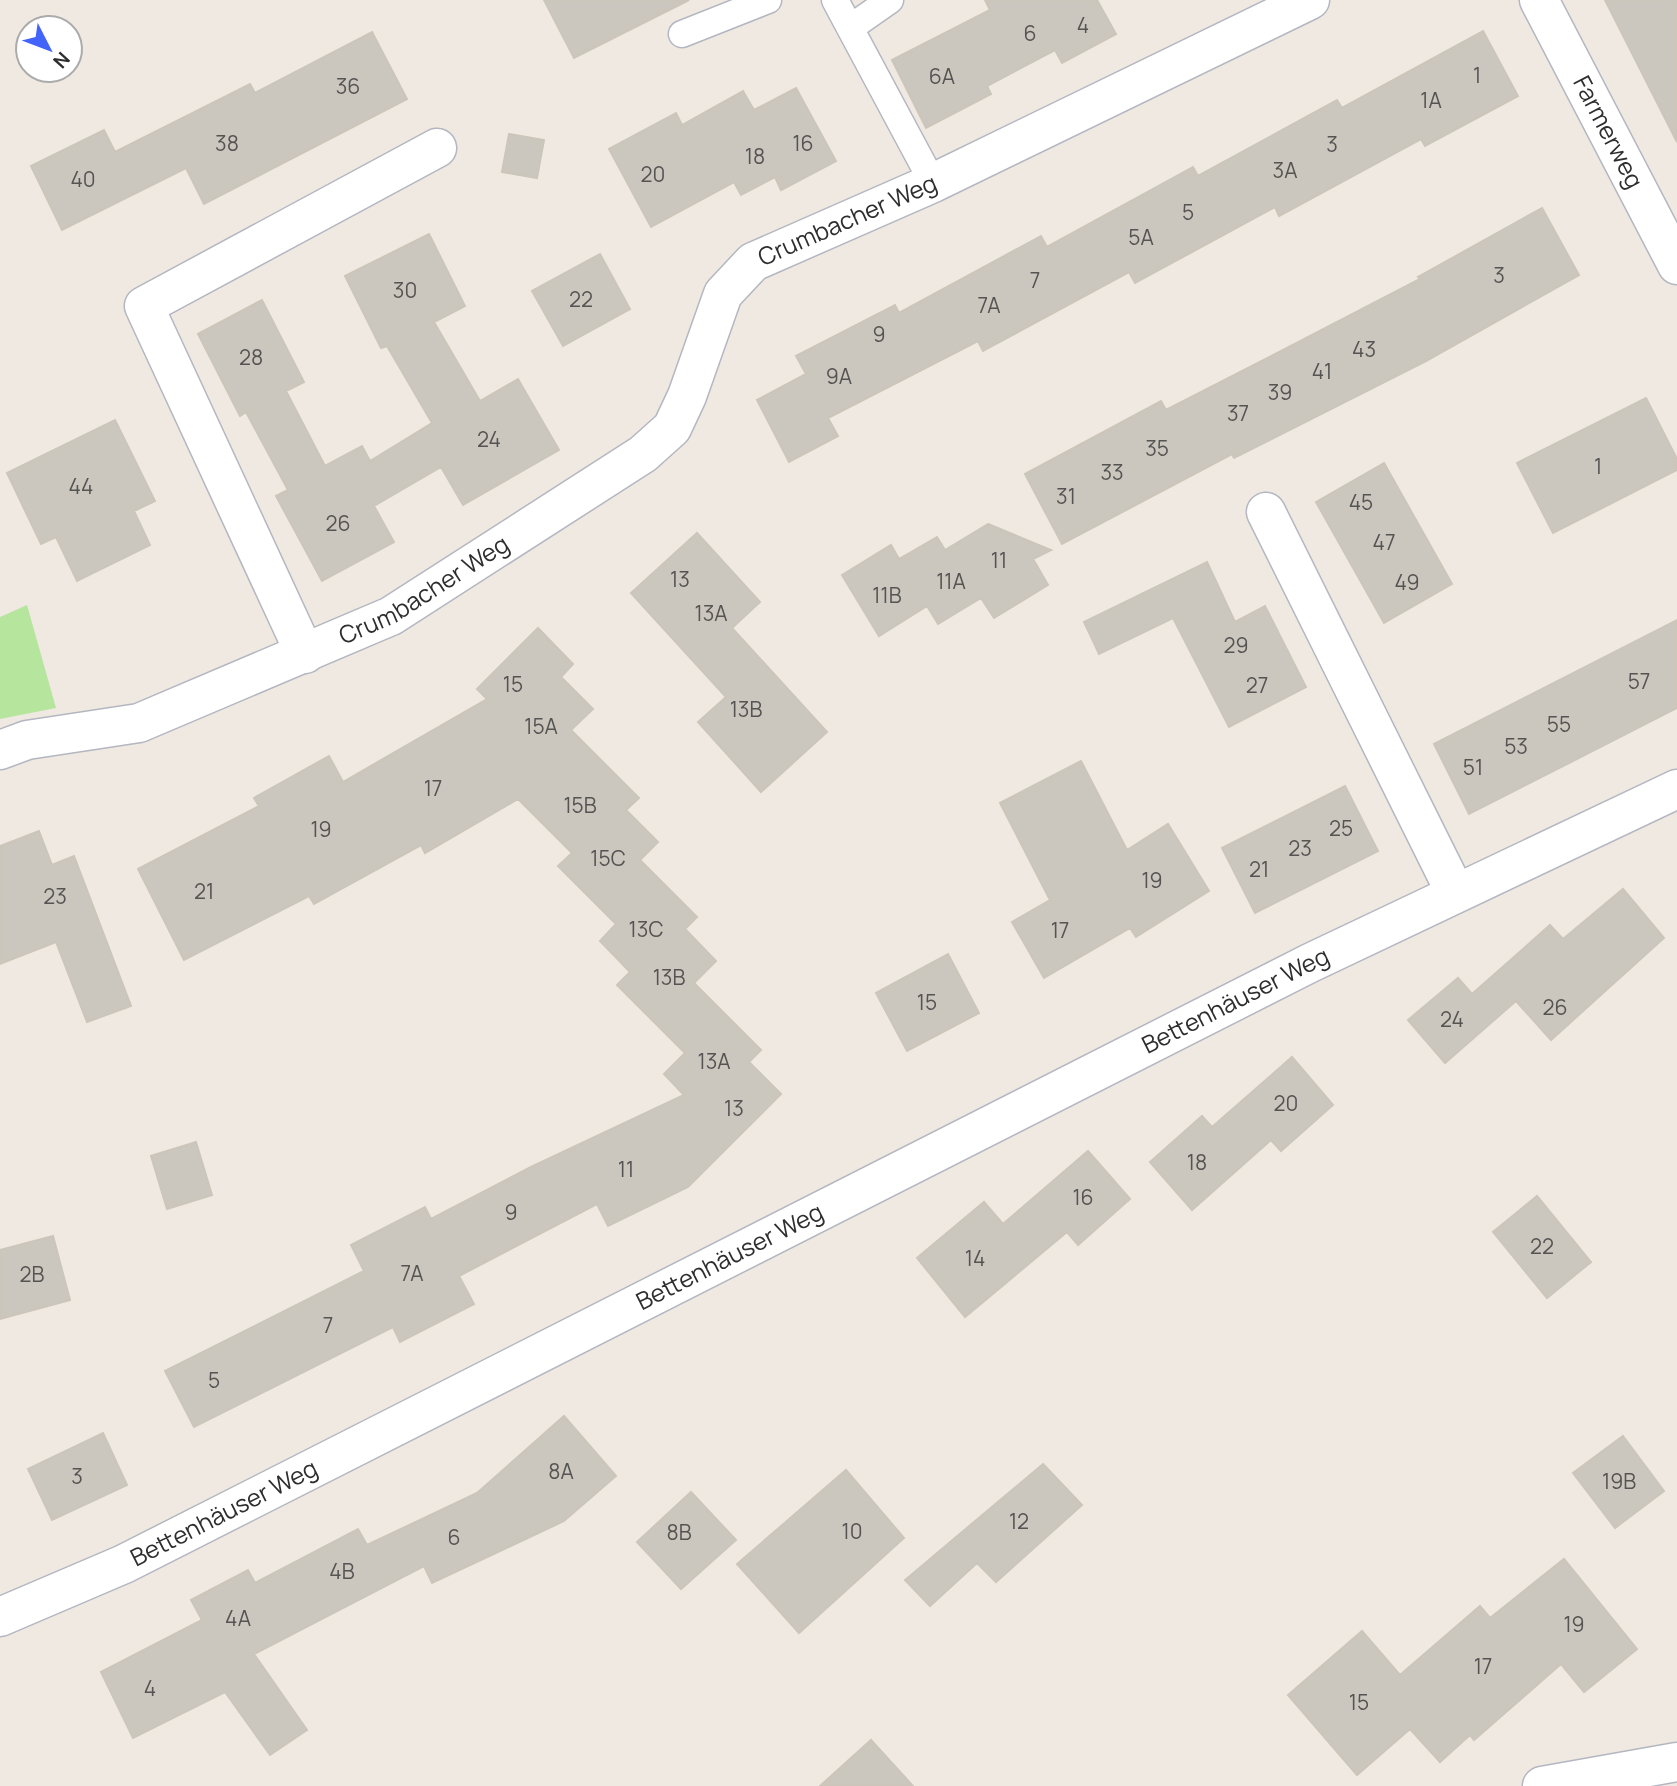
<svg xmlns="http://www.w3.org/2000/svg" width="1677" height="1786" font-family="Manrope,sans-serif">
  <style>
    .green { fill: #b6e59e }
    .building { fill: #cbc7bf; stroke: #cbc5ba; stroke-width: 2 }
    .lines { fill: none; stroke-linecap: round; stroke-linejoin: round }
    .lane-casing { stroke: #b4b7c1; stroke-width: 29 }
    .street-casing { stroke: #b4b7c1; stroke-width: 41 }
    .lane { stroke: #fff; stroke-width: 26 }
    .street { stroke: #fff; stroke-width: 38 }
    .labels { text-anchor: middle; stroke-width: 5; stroke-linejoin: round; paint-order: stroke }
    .number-label { font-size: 21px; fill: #555452 }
    .street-label { font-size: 24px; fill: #2e2e2e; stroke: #fff }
  </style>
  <rect width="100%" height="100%" fill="#efe9e1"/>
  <!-- green -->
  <path class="green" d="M27,605l29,103 -56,11v-102z"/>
  <!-- building -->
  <path class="building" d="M544,0h145l-115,58z
    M985,0h112l19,34 -54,29 -7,-13 -68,36 4,8 -65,34 -34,-68 98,-50z
    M1605,0h72v142z
    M1483,31l35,65 -93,50 -4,-7 -142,77 -4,-9 -140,76 -6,-11 -146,79 -5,-10 -150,77 10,18 -49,26 -32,-62 49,-26 -10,-18 99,-51 4,8 142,-77 6,11 146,-80 5,9 139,-76 5,8z
    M372,32l35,67 -203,105 -18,-36 -124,62 -31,-64 73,-36 11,22 135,-68 5,9z
    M796,88l40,73 -55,29 -6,-13 -34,18 -7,-13 -83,45 -42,-78 67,-36 6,12 61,-34 11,19z
    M509,134l35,6 -7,38 -35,-6z
    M1542,208l37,67 -153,86 -192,97 -2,-4 -170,90 -37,-70 136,-73 5,9 119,-61 135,-70 -2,-2z
    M429,234l36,72 -31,16 46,79 38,-22 41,71 -96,55 -22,-38 -67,39 20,36 -72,39 -46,-85 12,-6 -42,-78 -6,4 -42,-82 64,-34 42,82 -18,9 39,75 37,-20 8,15 62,-38 -45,-77 -6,2 -36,-72z
    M600,254l30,55 -67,37 -31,-55z
    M1646,398l31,61v11l-124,63 -36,-70z
    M115,420l40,81 -21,10 16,34 -73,36 -21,-44 -15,7 -34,-71z
    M1384,463l68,121 -68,39 -68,-121z
    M988,524l63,26 -18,9 15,26 -54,33 -13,-20 -43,26 -11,-18 -48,30 -37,-61 49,-30 8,14 38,-22 8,13z
    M697,533l63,69 -28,26 95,104 -66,60 -63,-70 28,-25 -95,-104z
    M1207,562l28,60 30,-16 41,81 -77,40 -56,-109 -74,36 -15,-32z
    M1677,620v88l-208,106 -35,-70z
    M538,628l35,36 -12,13 32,32 -22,21 68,68 -13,12 32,32 -18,18 57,57 -12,12 31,32 -22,22 67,67 -12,12 32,32 -93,93 -80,39 -11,-22 -138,72 15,28 -74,38 -7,-15 -199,100 -29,-56 199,-100 -13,-26 74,-38 6,12 100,-52 153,-72 -20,-21 21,-21 -68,-68 13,-13 -30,-31 16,-17 -58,-58 14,-13 -54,-54 -93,54 -4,-8 -107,59 -5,-8 -125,64 -46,-91 121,-63 -5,-8 75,-42 14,26 144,-83 -10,-10z
    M1081,761l46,89 41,-26 41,67 -73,46 -6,-9 -86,50 -32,-56 38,-22 -50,-97z
    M1345,786l33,65 -123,62 -33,-65z
    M39,831l13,34 22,-9 57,150 -44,16 -31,-80 -56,22v-118z
    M1623,889l41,49 -113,102 -35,-39 -71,62 -37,-43 50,-42 14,16 78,-69 13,14z
    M948,954l31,59 -72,38 -31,-58z
    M1292,1057l41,48 -52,46 -10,-11 -79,70 -42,-48 52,-46 10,11z
    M196,1142l16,53 -45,14 -16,-53z
    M1088,1151l42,48 -52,46 -11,-13 -102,85 -48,-59 67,-56 19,22z
    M1537,1196l54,66 -44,36 -54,-66z
    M53,1236l17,64 -70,19v-69z
    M564,1416l52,60 -52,45 -132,62 -8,-17 -170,88 53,76 -37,25 -45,-63 -92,46 -32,-66 101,-52 -11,-20 57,-30 7,13 103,-54 9,16 110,-52z
    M103,1433l24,52 -75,35 -24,-51z
    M1623,1436l41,55 -49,37 -42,-55z
    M1043,1464l39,41 -86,77 -19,-19 -47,43 -25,-26z
    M846,1470l58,68 -105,95 -62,-69z
    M691,1492l45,48 -55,49 -44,-47z
    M1564,1559l73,90 -53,43 -23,-28 -87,76 -4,-5 -30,27 -30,-33 -53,46 -69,-80 74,-64 38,44 80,-69 10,12z
    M871,1740l42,46h-93z"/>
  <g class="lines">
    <defs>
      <path id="lane" d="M835,0l98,183
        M850,28l40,-28
        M682,34l86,-34"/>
      <g id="street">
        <path id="s1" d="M1539,0l138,265"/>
        <path d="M1266,512l189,380"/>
        <path d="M305,654l-161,-348 293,-158"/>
        <path id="s2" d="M0,750l27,-10 112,-17 252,-107 252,-162 29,-26 15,-32 36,-102 30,-32 180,-79 377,-183"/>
        <path id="s3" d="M0,1617l124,-53 1186,-601 367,-174"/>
        <path d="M1542,1786l135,-24"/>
      </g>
    </defs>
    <!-- lane casing -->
    <use href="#lane" class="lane-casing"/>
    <!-- street casing -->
    <use href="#street" class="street-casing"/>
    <!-- lane -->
    <use href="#lane" class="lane"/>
    <!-- street -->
    <use href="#street" class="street"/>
  </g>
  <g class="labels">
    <!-- number labels -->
    <g class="number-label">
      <text x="1083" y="33">4</text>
      <text x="1030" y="41">6</text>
      <text x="1477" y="83">1</text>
      <text x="942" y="84">6A</text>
      <text x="348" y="94">36</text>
      <text x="1431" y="108">1A</text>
      <text x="227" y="151">38</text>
      <text x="803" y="151">16</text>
      <text x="1332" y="152">3</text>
      <text x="755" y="164">18</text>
      <text x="1285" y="178">3A</text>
      <text x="653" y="182">20</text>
      <text x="83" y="187">40</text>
      <text x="1188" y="220">5</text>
      <text x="1141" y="245">5A</text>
      <text x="1499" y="283">3</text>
      <text x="1035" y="288">7</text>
      <text x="405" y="298">30</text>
      <text x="581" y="307">22</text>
      <text x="989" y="313">7A</text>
      <text x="879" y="342">9</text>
      <text x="1364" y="357">43</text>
      <text x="251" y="365">28</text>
      <text x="1322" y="379">41</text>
      <text x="839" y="384">9A</text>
      <text x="1280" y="400">39</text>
      <text x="1238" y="421">37</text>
      <text x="489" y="447">24</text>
      <text x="1157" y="456">35</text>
      <text x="1598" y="474">1</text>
      <text x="1112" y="480">33</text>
      <text x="81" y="494">44</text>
      <text x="1066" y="504">31</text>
      <text x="1361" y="510">45</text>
      <text x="338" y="531">26</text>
      <text x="1384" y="550">47</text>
      <text x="999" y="568">11</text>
      <text x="680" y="587">13</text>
      <text x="951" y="589">11A</text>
      <text x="1407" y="590">49</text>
      <text x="887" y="603">11B</text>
      <text x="711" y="621">13A</text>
      <text x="1236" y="653">29</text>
      <text x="1639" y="689">57</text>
      <text x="513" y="692">15</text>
      <text x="1257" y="693">27</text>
      <text x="746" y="717">13B</text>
      <text x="1559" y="732">55</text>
      <text x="541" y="734">15A</text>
      <text x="1516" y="754">53</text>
      <text x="1473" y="775">51</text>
      <text x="433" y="796">17</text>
      <text x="580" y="813">15B</text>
      <text x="1341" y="836">25</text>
      <text x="321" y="837">19</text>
      <text x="1300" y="856">23</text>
      <text x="608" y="866">15C</text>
      <text x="1259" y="877">21</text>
      <text x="1152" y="888">19</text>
      <text x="204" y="899">21</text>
      <text x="55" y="904">23</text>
      <text x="646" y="937">13C</text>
      <text x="1060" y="938">17</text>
      <text x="669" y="985">13B</text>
      <text x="927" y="1010">15</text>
      <text x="1555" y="1015">26</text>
      <text x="1452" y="1027">24</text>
      <text x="714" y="1069">13A</text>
      <text x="1286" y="1111">20</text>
      <text x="734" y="1116">13</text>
      <text x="1197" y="1170">18</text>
      <text x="626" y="1177">11</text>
      <text x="1083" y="1205">16</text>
      <text x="511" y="1220">9</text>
      <text x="1542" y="1254">22</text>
      <text x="975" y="1266">14</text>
      <text x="412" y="1281">7A</text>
      <text x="32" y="1282">2B</text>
      <text x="328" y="1333">7</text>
      <text x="214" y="1388">5</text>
      <text x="561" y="1479">8A</text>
      <text x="77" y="1484">3</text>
      <text x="1619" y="1489">19B</text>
      <text x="1019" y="1529">12</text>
      <text x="852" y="1539">10</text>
      <text x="679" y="1540">8B</text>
      <text x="454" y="1545">6</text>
      <text x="342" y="1579">4B</text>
      <text x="238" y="1626">4A</text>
      <text x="1574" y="1632">19</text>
      <text x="1483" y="1674">17</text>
      <text x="150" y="1696">4</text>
      <text x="1359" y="1710">15</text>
    </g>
    <!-- street labels -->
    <g class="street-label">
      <text dy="8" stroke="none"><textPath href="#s1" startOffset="149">Farmerweg</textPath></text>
      <text dy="8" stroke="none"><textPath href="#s2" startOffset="1045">Crumbacher Weg</textPath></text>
      <text dy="8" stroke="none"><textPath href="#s2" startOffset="457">Crumbacher Weg</textPath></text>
      <text dy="8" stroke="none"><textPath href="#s3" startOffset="1381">Bettenhäuser Weg</textPath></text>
      <text dy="8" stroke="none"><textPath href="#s3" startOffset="814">Bettenhäuser Weg</textPath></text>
      <text dy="8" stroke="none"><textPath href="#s3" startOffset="247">Bettenhäuser Weg</textPath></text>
    </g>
  </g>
  <!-- north arrow -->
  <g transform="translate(49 49) rotate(132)"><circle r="33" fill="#ffffff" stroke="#ababab" stroke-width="2"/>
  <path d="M0-5L12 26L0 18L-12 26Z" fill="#4264fb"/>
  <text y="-10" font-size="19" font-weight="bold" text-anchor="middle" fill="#2e2e2e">N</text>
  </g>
</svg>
